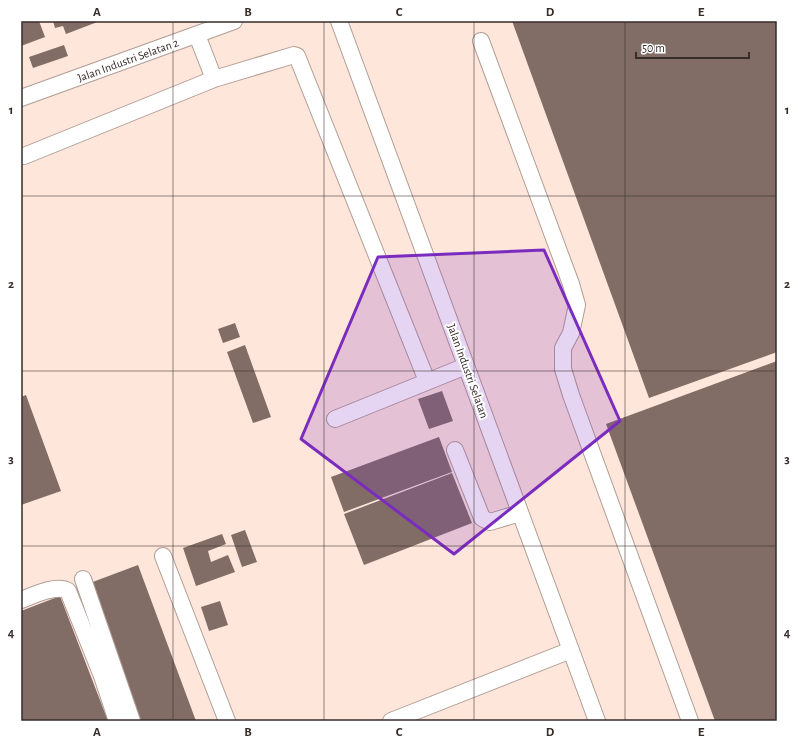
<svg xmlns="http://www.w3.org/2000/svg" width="798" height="742" font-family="'Alegreya Sans',sans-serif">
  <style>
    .built { fill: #fee6db }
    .building { fill: #816d65 }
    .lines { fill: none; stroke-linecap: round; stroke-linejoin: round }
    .minor-casing { stroke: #b19d94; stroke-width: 18 }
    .minor { stroke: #fff; stroke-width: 16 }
    .marked { fill: #7b2cbf; fill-opacity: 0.2; stroke: #7b2cbf; stroke-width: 3; stroke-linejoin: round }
    .grid { fill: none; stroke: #362d2a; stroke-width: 1; stroke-opacity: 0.55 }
    .labels { text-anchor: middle; stroke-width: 4; stroke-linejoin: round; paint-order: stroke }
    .street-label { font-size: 12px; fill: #362d2a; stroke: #fff }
    .neatline { fill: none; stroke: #362d2a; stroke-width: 1.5 }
    .grid-label { font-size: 13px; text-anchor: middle; font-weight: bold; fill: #362d2a }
  </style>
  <rect width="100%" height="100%" fill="#fef5f1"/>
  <!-- built -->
  <path class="built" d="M21,21h756v700h-756z"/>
  <!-- building -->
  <path class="building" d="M21,21h18l6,16 -24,9z
    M53,21h47l-34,13 -3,-8 -8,2z
    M512,21h265v331l-128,46z
    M64,45l4,11 -35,12 -4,-11z
    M235,323l5,14 -17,6 -5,-14z
    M245,345l26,72 -18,6 -26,-71z
    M777,361v360h-62l-109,-297z
    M442,391l11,30 -24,8 -11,-30z
    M26,395l35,96 -40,14v-108z
    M439,437l13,35 -108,40 -13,-35z
    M452,473l20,50 -108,42 -20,-51z
    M245,530l12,32 -15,5 -11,-32z
    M222,534l4,10 -18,7 3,11 17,-7 7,17 -39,14 -13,-38z
    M138,565l58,156h-55l-51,-138z
    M60,596l48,125h-87v-110z
    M220,601l8,24 -19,6 -8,-24z"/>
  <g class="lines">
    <defs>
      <path id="minor" d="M339,21l258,700
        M197,35l17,44
        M481,41l90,243 6,21 -6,28 -8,15v21l8,26 119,326
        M21,98l213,-77
        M24,156l190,-77 80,-24 3,1 130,325
        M335,419l131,-53
        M455,450l27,68 8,4 30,-9
        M163,556l64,165
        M83,579l49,142
        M21,600c13,-5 35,-16 47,-9l34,85 15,45
        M391,721l180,-71"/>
    </defs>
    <!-- minor casing -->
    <use href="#minor" class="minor-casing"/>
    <!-- minor -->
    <use href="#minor" class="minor"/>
  </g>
  <!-- marked area -->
  <path class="marked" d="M544,250l76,171 -166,133 -153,-115 77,-182z"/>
  <!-- grid -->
  <path class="grid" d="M173,21v700M324,21v700M474,21v700M625,21v700M21,196h756M21,371h756M21,546h756"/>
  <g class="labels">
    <!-- street labels -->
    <g class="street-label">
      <text transform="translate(128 60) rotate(-20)" y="4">Jalan Industri Selatan 2</text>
      <text transform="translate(468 371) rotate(70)" y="4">Jalan Industri Selatan</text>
    </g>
  </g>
  <!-- border -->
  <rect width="798" height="742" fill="none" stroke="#ffffff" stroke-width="44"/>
  <!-- scale -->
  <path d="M636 52v6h113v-6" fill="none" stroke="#362d2a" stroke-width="2"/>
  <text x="642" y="52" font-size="12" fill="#362d2a" stroke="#ffffff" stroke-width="3" paint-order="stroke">50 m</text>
  <rect x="22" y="22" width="754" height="698" class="neatline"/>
  <g class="grid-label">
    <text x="97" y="16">A</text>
    <text x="248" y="16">B</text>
    <text x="399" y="16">C</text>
    <text x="550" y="16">D</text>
    <text x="701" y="16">E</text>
    <text x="11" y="114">1</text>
    <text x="787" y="114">1</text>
    <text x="11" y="288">2</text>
    <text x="787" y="288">2</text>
    <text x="11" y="463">3</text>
    <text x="787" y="463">3</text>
    <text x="11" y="637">4</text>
    <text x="787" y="637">4</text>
    <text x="97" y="736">A</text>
    <text x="248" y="736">B</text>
    <text x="399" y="736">C</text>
    <text x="550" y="736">D</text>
    <text x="701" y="736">E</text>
  </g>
</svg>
